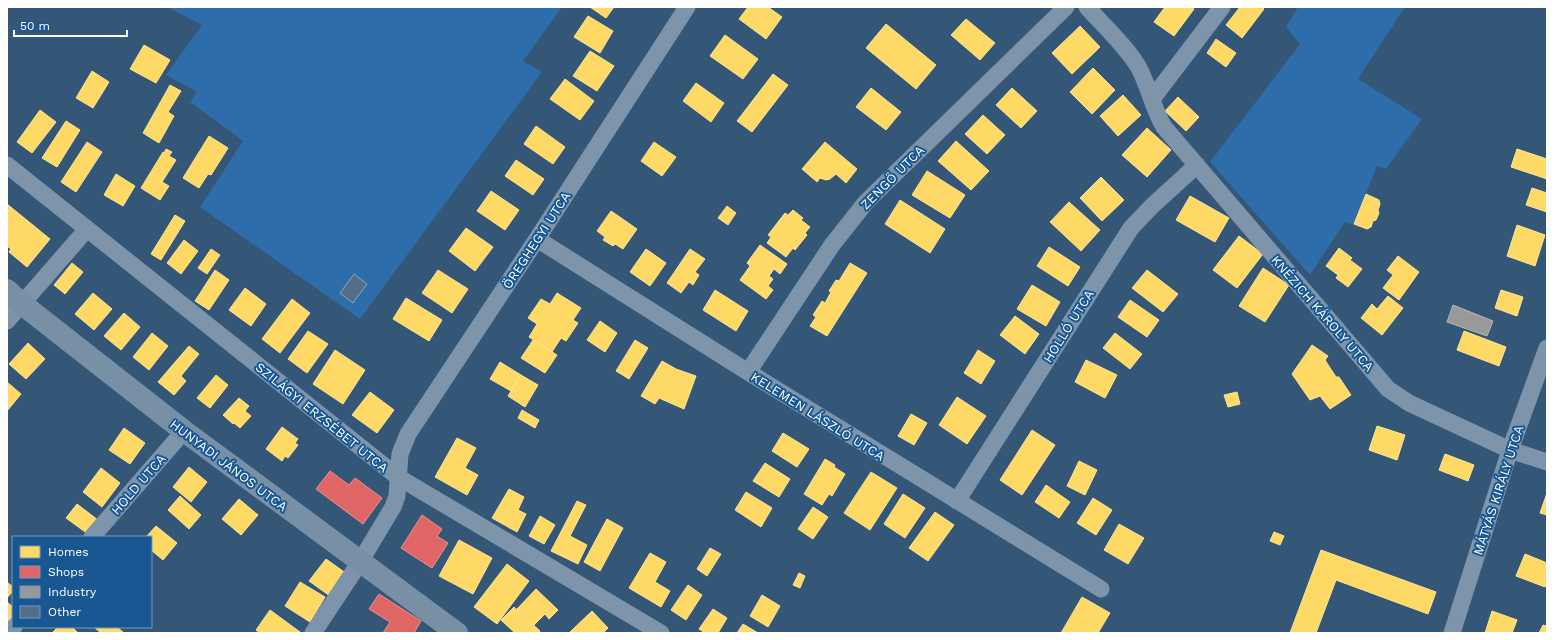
<svg xmlns="http://www.w3.org/2000/svg" width="1554" height="640" font-family="'Work Sans',sans-serif">
  <style>
    .green { fill: #2d6da9 }
    .homes { fill: #ffd966; stroke: #ffe494 }
    .shops { fill: #e06666; stroke: #e99494 }
    .industry { fill: #999; stroke: #b8b8b8 }
    .building { fill: #536e88; stroke: #91a5b8 }
    .lines { fill: none; stroke-linecap: round; stroke-linejoin: round }
    .street { stroke: #7d94aa; stroke-width: 17 }
    .secondary { stroke: #7890a6; stroke-width: 22 }
    .labels { text-anchor: middle; stroke-width: 4; stroke-linejoin: round; paint-order: stroke }
    .street-label { font-size: 13px; fill: #fff; stroke: #195792 }
  </style>
  <rect width="100%" height="100%" fill="#345677"/>
  <!-- green -->
  <path class="green" d="M167,7h395l-39,54 19,11 -182,247 -160,-112 43,-66 -53,-39 7,-10 -31,-17 36,-50z
    M1298,7h107l-47,72 64,40 -36,50 -9,-3 -24,59 -8,-3 -35,53 -100,-113 90,-118 -14,-17z"/>
  <!-- homes -->
  <path class="homes" d="M590,7h24l-8,11z
    M748,7h20l14,10 -16,22 -27,-20z
    M1165,7h27l2,2 -20,27 -20,-14z
    M1240,7h21l3,2 -22,29 -16,-13z
    M588,16l25,15 -13,22 -26,-16z
    M966,19l29,24 -15,17 -29,-25z
    M886,24l50,41 -20,24 -50,-41z
    M1080,26l20,21 -28,27 -20,-21z
    M725,35l33,24 -15,20 -33,-23z
    M1216,39l20,14 -10,14 -19,-14z
    M144,45l26,15 -14,23 -26,-14z
    M590,51l24,15 -17,25 -24,-15z
    M1093,68l22,22 -23,24 -22,-22z
    M92,71l17,11 -16,26 -17,-10z
    M773,74l15,11 -36,47 -15,-11z
    M565,79l29,22 -14,19 -30,-21z
    M696,83l28,20 -13,19 -28,-21z
    M170,85l11,6 -13,21 6,4 -15,27 -16,-10z
    M871,88l30,24 -15,18 -30,-23z
    M1012,88l25,23 -16,17 -25,-23z
    M1123,95l18,20 -23,21 -18,-20z
    M1178,97l21,20 -13,14 -21,-20z
    M40,110l16,12 -24,31 -15,-11z
    M983,115l22,20 -18,19 -22,-20z
    M66,121l14,9 -23,37 -15,-9z
    M536,126l29,21 -12,17 -29,-20z
    M1147,128l24,22 -24,27 -25,-22z
    M209,136l19,12 -17,27 -3,-1 -9,14 -16,-10z
    M956,141l33,30 -18,19 -33,-29z
    M87,142l15,10 -26,40 -15,-10z
    M654,142l22,15 -14,19 -21,-15z
    M825,142l32,27 -11,14 -10,-9 -6,5 -4,1 -6,-2 -3,4 -15,-13z
    M166,149l6,3 -3,4 7,4 -14,22 7,4 -9,14 -19,-12 22,-36 1,1z
    M1517,149l30,10v20l-36,-12z
    M516,160l28,19 -11,16 -28,-19z
    M927,171l38,24 -15,23 -38,-23z
    M116,174l19,12 -12,20 -19,-11z
    M1101,177l23,23 -22,21 -22,-23z
    M1532,188l15,5v19l-21,-7z
    M491,191l28,19 -14,20 -28,-19z
    M1366,194l13,6 1,4 -2,6 1,3 -3,7 -3,1 -2,6 -4,2 -13,-5z
    M1190,196l39,22 -14,24 -39,-22z
    M900,200l45,29 -15,24 -45,-29z
    M1069,202l31,28 -19,21 -31,-29z
    M7,204l43,35 -23,28 -18,-15 2,-3 -4,-3z
    M727,206l9,7 -8,12 -10,-7z
    M793,210l10,8 -2,2 9,7 -5,6 2,2 -12,15 -2,-2 -7,9 -19,-14 4,-6 -3,-2 17,-22 3,2z
    M611,211l26,18 -14,20 -8,-5 -2,2 -10,-6 2,-3 -8,-6z
    M175,215l10,6 -24,39 -10,-6z
    M1517,225l28,10 -10,31 -28,-10z
    M466,228l27,19 -18,24 -26,-20z
    M1239,236l24,18 -26,34 -24,-18z
    M184,240l14,11 -17,23 -14,-11z
    M760,245l27,19 -7,10 -6,-5 -5,7 4,3 -5,7 5,4 -7,9 -26,-19 10,-14 -3,-3z
    M1049,247l31,20 -12,19 -31,-20z
    M1339,248l13,10 -2,2 12,9 -14,18 -12,-9 2,-3 -12,-9z
    M211,249l9,6 -13,19 -9,-6z
    M646,249l20,14 -16,23 -20,-14z
    M690,249l15,10 -10,13 4,3 -6,10 -4,-3 -8,11 -14,-10z
    M1398,256l21,16 -20,28 -16,-12 10,-13 -6,-5z
    M72,263l11,9 -18,22 -11,-9z
    M850,263l17,10 -40,63 -17,-10 6,-9 -3,-2 9,-14 3,2 6,-11 -2,-1 7,-11 3,1z
    M1263,268l26,17 -24,37 -26,-16z
    M215,270l14,10 -20,30 -14,-9z
    M438,270l30,19 -16,24 -30,-20z
    M1147,270l31,24 -15,18 -31,-24z
    M1032,285l28,17 -14,24 -29,-17z
    M245,288l21,16 -15,22 -22,-16z
    M715,290l33,21 -12,20 -33,-21z
    M1501,290l22,7 -6,19 -22,-8z
    M93,293l19,16 -18,21 -19,-16z
    M557,293l24,15 -8,12 5,3 -12,18 -5,-3 -9,14 -23,-15 8,-13 -9,-6 13,-19 9,5z
    M1388,296l15,12 -21,27 -21,-17 11,-14 5,5z
    M406,298l36,22 -13,21 -36,-22z
    M292,299l18,14 -30,40 -18,-14z
    M1130,300l29,20 -12,17 -29,-20z
    M124,313l16,14 -19,23 -17,-14z
    M1015,316l24,18 -14,20 -25,-19z
    M600,321l17,12 -12,19 -18,-12z
    M308,331l20,13 -21,29 -19,-14z
    M1464,331l42,16 -7,19 -42,-16z
    M152,333l16,13 -19,24 -16,-13z
    M1115,333l27,21 -12,15 -27,-21z
    M533,340l24,15 -12,18 -24,-15z
    M635,340l13,8 -19,31 -13,-8z
    M28,343l17,16 -19,20 -17,-15z
    M1312,345l16,11 -3,4 11,17h3l12,18 -21,14 -10,-13 -10,4 -18,-26z
    M189,346l10,8 -18,22 5,5 -12,14 -16,-13z
    M335,350l30,20 -22,34 -30,-20z
    M978,350l17,11 -14,23 -17,-11z
    M1086,360l31,15 -12,23 -30,-16z
    M662,361l14,8 20,7 -12,33 -25,-11 -4,6 -14,-8z
    M500,362l21,13 -10,16 -21,-12z
    M216,375l12,10 -18,23 -13,-10z
    M521,375l17,10 -13,22 -17,-11z
    M7,382l14,12 -14,17z
    M370,392l24,18 -17,23 -25,-18z
    M1237,392l3,12 -12,3 -4,-12z
    M957,397l29,19 -19,28 -28,-19z
    M239,398l10,8 -4,5 6,5 -11,12 -6,-5 -1,1 -10,-9z
    M522,410l17,10 -4,8 -17,-10z
    M911,414l16,9 -13,22 -16,-9z
    M1377,426l28,9 -8,25 -28,-10z
    M282,427l16,12 -3,4 3,2 -10,13 -3,-2 -3,5 -16,-12z
    M124,428l21,15 -15,21 -21,-14z
    M1032,430l23,15 -33,50 -22,-15z
    M783,433l26,16 -12,18 -25,-16z
    M457,438l19,10 -11,20 13,7 -11,20 -32,-18z
    M1445,454l29,11 -6,16 -29,-11z
    M825,459l10,6 -1,2 11,7 -13,22 -3,-2 -7,11 -18,-11z
    M1079,461l18,9 -12,25 -18,-9z
    M765,463l25,16 -11,18 -26,-16z
    M189,467l18,15 -16,20 -18,-15z
    M101,468l19,15 -18,24 -19,-15z
    M871,472l26,16 -27,42 -26,-17z
    M1046,485l24,17 -11,16 -24,-16z
    M509,489l15,8 -6,13 8,4 -9,18 -25,-14z
    M746,492l26,16 -11,19 -26,-17z
    M1547,493v22l-7,-2z
    M903,494l22,14 -20,30 -21,-14z
    M180,496l21,19 -12,14 -21,-19z
    M1093,498l19,12 -16,25 -19,-12z
    M239,499l19,16 -17,20 -19,-16z
    M577,501l9,4 -16,31 17,9 -9,19 -27,-13z
    M77,504l21,16 -10,14 -22,-16z
    M813,507l15,10 -15,22 -15,-10z
    M935,512l19,13 -26,36 -19,-13z
    M540,516l15,9 -11,19 -15,-8z
    M607,519l16,9 -23,43 -16,-9z
    M1119,524l25,14 -16,26 -24,-14z
    M156,526l21,17 -14,17 -12,-10v-13h-5z
    M1274,532l10,4 -4,9 -10,-4z
    M459,540l33,18 -19,36 -34,-18z
    M710,548l11,6 -14,22 -10,-7z
    M1321,550l115,42 -8,22 -92,-34 -20,53h-26z
    M650,553l16,9 -11,20 15,9 -9,16 -32,-19z
    M1525,554l22,9v18l-2,6 -29,-11z
    M326,559l21,15 -17,22 -21,-15z
    M507,564l22,17 -32,43 -23,-17z
    M799,573l6,3 -5,12 -7,-3z
    M7,582l6,5v4l-6,7z
    M300,582l25,15 -15,25 -25,-16z
    M688,585l14,10 -16,25 -15,-10z
    M536,589l22,21 -9,9 -4,-5 -11,11 -17,-16z
    M762,595l18,11 -12,21 -18,-11z
    M1082,597l28,16 -12,20h-37z
    M7,602l6,5v9l-6,7z
    M514,607l26,24 -2,2h-23l-14,-13z
    M713,609l14,9 -9,15h-13l-6,-4z
    M270,610l30,22 -1,1h-39l-4,-3z
    M592,611l16,17 -5,5h-34z
    M1492,611l25,9 -5,13h-27z
    M743,624l15,9h-21z
    M1543,625l4,1v7h-8z
    M58,627h14l6,6h-26z
    M94,627h23l7,6h-23z"/>
  <!-- shops -->
  <path class="shops" d="M330,471l19,14 6,-7 27,20 -19,26 -47,-35z
    M422,515l20,14 -5,7 11,7 -16,25 -31,-20z
    M379,594l42,27 -7,12h-31l7,-11 -21,-13z"/>
  <!-- industry -->
  <path class="industry" d="M1453,305l40,16 -6,15 -40,-14z"/>
  <!-- building -->
  <path class="building" d="M354,274l13,10 -14,19 -13,-10z"/>
  <g class="lines">
    <!-- street -->
    <path class="street" d="M1087,7c16,18 41,41 52,61 10,19 14,41 25,59l224,262 21,14 101,47 37,12
      M1152,99l70,-92
      M7,165l391,312 263,156
      M537,239l211,133 353,217
      M7,321l80,-92
      M748,372l84,-127 34,-43 200,-195
      M957,501l174,-273 21,-22 45,-41
      M92,537l92,-106
      M9,633l5,-6
      M313,633l47,-71 33,-55 4,-11 3,-42 8,-20 129,-195 150,-232
      M1452,633l58,-183 37,-102"/>
    <!-- secondary -->
    <path class="secondary" d="M7,290l15,14 162,127 273,202"/>
  </g>
  <g class="labels">
    <!-- street labels -->
    <g class="street-label">
      <text transform="translate(892 177) rotate(-45)" y="5">ZENGŐ UTCA</text>
      <text transform="translate(536 240) rotate(-57)" y="5">ÖREGHEGYI UTCA</text>
      <text transform="translate(1323 313) rotate(49)" y="5">KNÉZICH KÁROLY UTCA</text>
      <text transform="translate(1068 326) rotate(-58)" y="5">HOLLÓ UTCA</text>
      <text transform="translate(818 416) rotate(32)" y="5">KELEMEN LÁSZLÓ UTCA</text>
      <text transform="translate(322 417) rotate(39)" y="5">SZILÁGYI ERZSÉBET UTCA</text>
      <text transform="translate(229 465) rotate(37)" y="5">HUNYADI JÁNOS UTCA</text>
      <text transform="translate(138 484) rotate(-49)" y="5">HOLD UTCA</text>
      <text transform="translate(1498 490) rotate(-72)" y="5">MÁTYÁS KIRÁLY UTCA</text>
    </g>
  </g>
  <!-- border -->
  <rect width="1554" height="640" fill="none" stroke="#ffffff" stroke-width="16"/>
  <!-- legend -->
  <rect x="12" y="536" width="140" height="92" fill="#195792" stroke="#759abe"/>
  <rect x="20" y="546" width="20" height="12" fill="#ffd966" stroke="#759abe"/>
  <text x="48" y="556" font-size="12" fill="#ffffff">Homes</text>
  <rect x="20" y="566" width="20" height="12" fill="#e06666" stroke="#759abe"/>
  <text x="48" y="576" font-size="12" fill="#ffffff">Shops</text>
  <rect x="20" y="586" width="20" height="12" fill="#999999" stroke="#759abe"/>
  <text x="48" y="596" font-size="12" fill="#ffffff">Industry</text>
  <rect x="20" y="606" width="20" height="12" fill="#536e88" stroke="#759abe"/>
  <text x="48" y="616" font-size="12" fill="#ffffff">Other</text>
  <!-- scale -->
  <path d="M14 30v6h113v-6" fill="none" stroke="#ffffff" stroke-width="2"/>
  <text x="20" y="30" font-size="12" fill="#ffffff" stroke="#195792" stroke-width="3" paint-order="stroke">50 m</text>
</svg>
